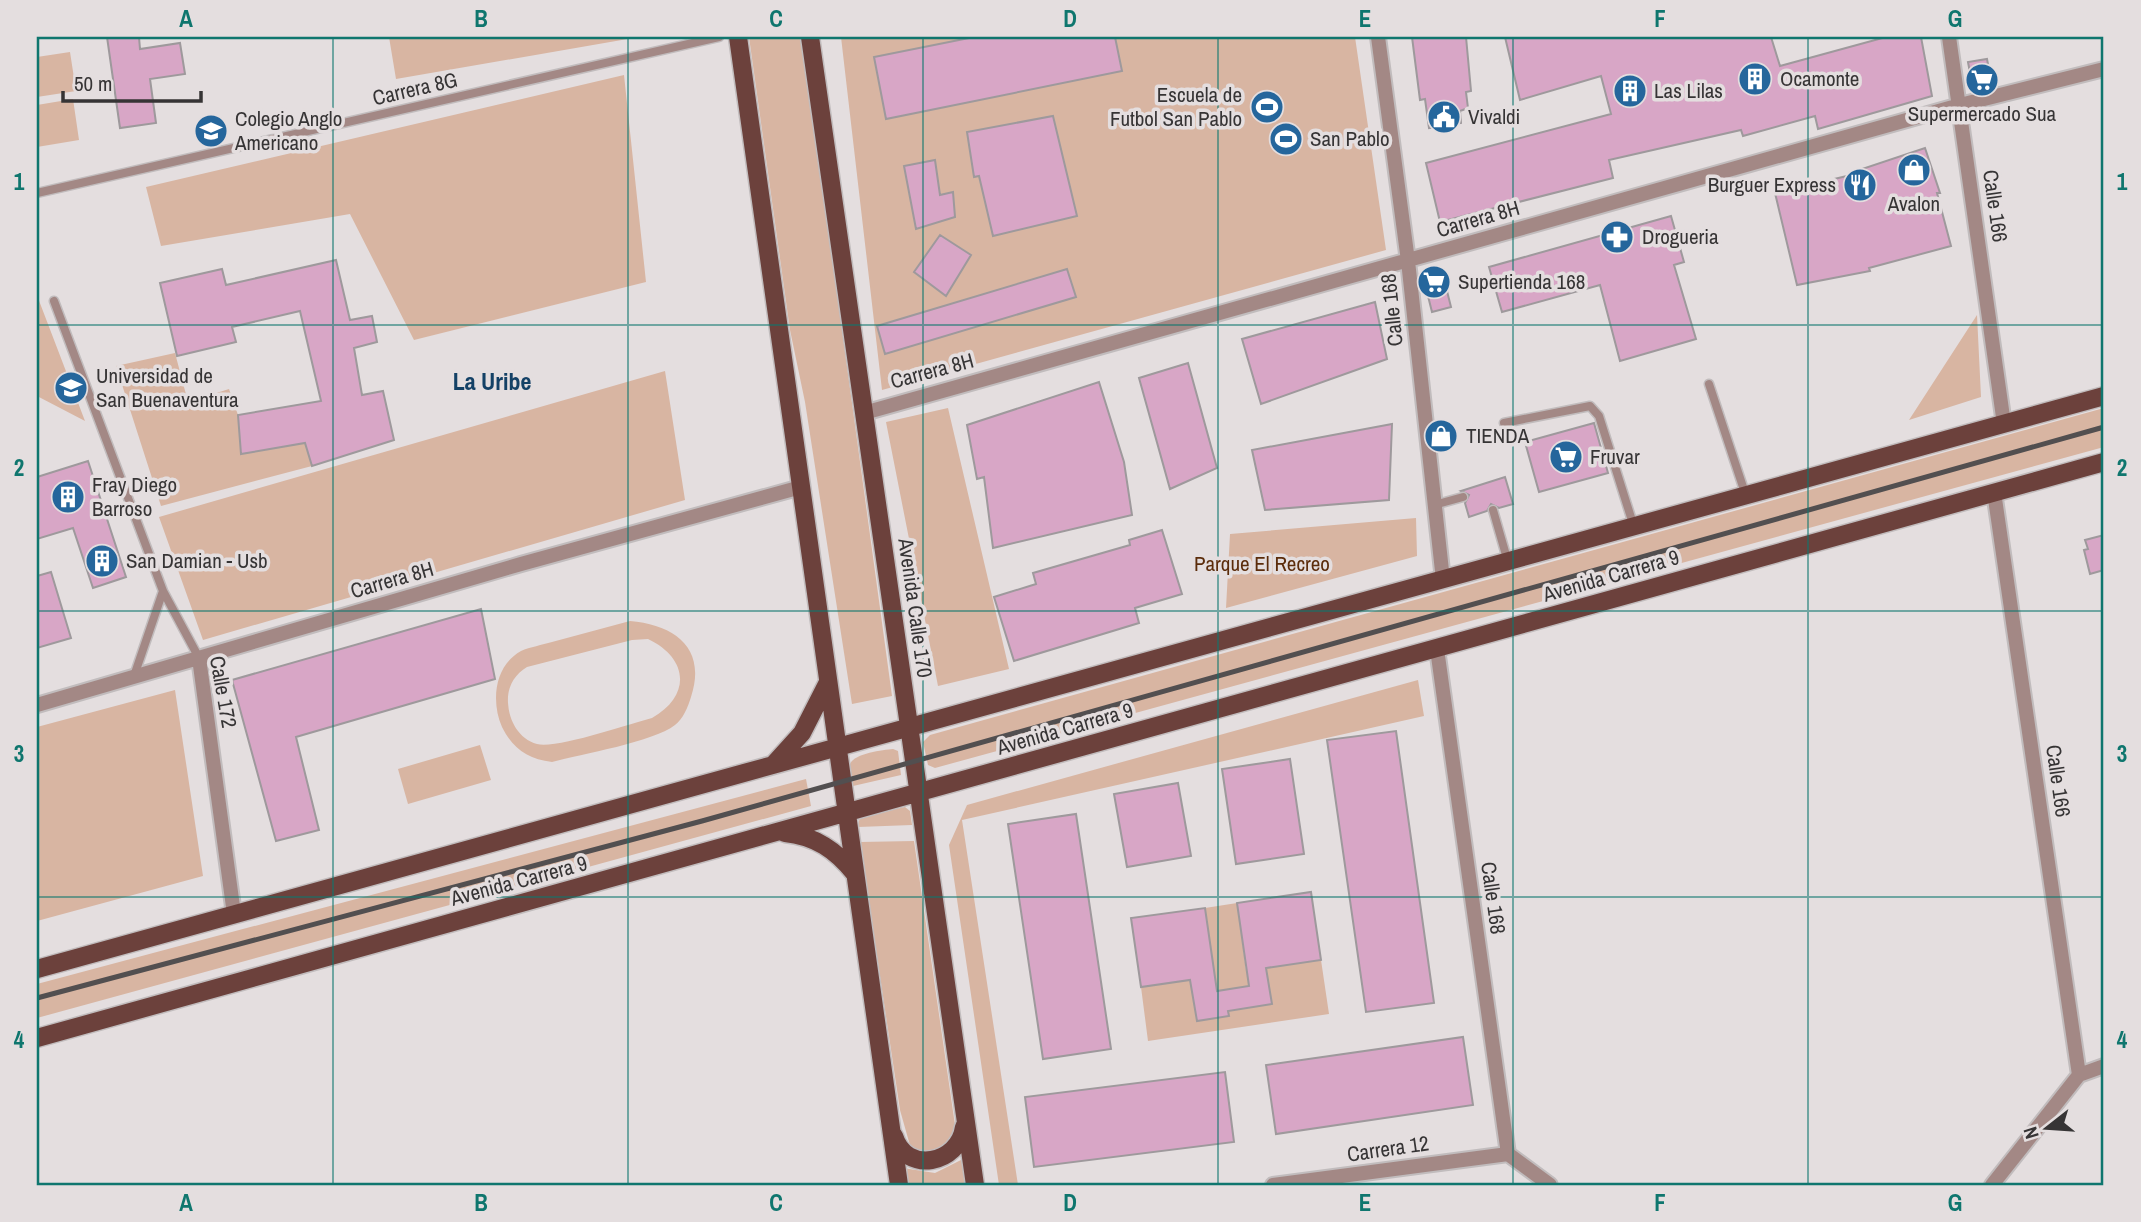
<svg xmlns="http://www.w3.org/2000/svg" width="2141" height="1222" font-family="'Archivo Narrow',sans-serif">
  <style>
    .green { fill: #d8b5a2; fill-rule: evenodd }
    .building { fill: #d8a6c6; stroke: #9e999c; stroke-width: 2 }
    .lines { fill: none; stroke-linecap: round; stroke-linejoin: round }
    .lane-casing { stroke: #c1bcbd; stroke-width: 11 }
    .street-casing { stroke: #c1bcbd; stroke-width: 18 }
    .primary-casing { stroke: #c1bcbd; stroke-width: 21 }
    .lane { stroke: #a38885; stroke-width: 8 }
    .street { stroke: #a38885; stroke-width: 14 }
    .primary { stroke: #6c413c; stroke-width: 18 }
    .rail { stroke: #524f50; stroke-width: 5 }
    .grid { fill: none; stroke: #0f766e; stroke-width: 2; stroke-opacity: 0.55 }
    .labels { text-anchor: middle; stroke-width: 7; stroke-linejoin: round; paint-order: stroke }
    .poi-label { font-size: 21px; fill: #363435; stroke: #e4dedf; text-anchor: start }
    .street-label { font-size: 21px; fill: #363435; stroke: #e4dedf }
    .park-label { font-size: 21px; fill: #5b2c0b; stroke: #e4dedf }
    .quarter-label { font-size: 24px; font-weight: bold; fill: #144166; stroke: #e4dedf }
    .neatline { fill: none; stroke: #0f766e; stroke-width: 2.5 }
    .grid-label { font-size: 23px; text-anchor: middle; font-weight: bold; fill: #0f766e }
  </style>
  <rect width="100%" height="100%" fill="#e4dedf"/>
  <!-- green -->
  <path class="green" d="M389,37h250l-243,42z
    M749,37h53l90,659 -40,8 -47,-302 -15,-72z
    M841,37h514l31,213 -504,140z
    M70,52l6,39 -39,6v-40z
    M624,75l22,207 -232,58 -64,-126 -189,32 -15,-59z
    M73,99l6,41 -42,7v-42z
    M37,294l1,4 47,123 -48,-25z
    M1977,315l4,82 -72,23z
    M175,353l13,49 41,-13 9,26 3,39 64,-11 7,23 -151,40 -45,-140z
    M665,371l20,129 -482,140 -44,-123z
    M948,408l61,261 -71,17 -52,-264z
    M2104,408v39l-1169,321 -7,-3 -5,-23 7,-7z
    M1416,518l1,38 -191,52 4,-74z
    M630,621c45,4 77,27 61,76 -3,10 -8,22 -16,28 -22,17 -93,29 -123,37 -24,-3 -39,-13 -50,-35 -11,-25 -8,-61 19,-76 9,-4 21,-6 31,-9 26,-7 52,-14 78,-21zM648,639c40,19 44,56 4,79 -23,6 -95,31 -115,26 -18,-5 -28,-23 -29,-41 -1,-16 6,-28 19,-36l105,-27z
    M1418,680l6,36 -462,104 56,365h-19l-50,-340 18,-40z
    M175,690l28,186 -166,45v-194z
    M480,745l11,35 -83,24 -10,-35z
    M893,749l5,2 3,24 -48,11c-1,-6 -6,-16 -3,-22 5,-11 33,-14 43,-15z
    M806,779l5,27 -774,212v-34z
    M905,807l5,4 2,14 -54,2 2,-11z
    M914,841l42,291 -2,6 -21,16 -22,-5 -11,-39 -40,-268z
    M1237,903l9,67 75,-10 8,54 -181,27 -7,-54 74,-11 -10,-68zM1269,987l3,17 -32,5 -13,-4 1,11 -31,5 -4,-27 32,-4 2,9z
    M963,1159l4,26h-61l-3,-17 32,5z"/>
  <!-- building -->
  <path class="building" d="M107,37h32l1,12 40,-6 5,31 -35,5 6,44 -36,5z
    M974,37h141l7,34 -236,48 -12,-62z
    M1412,37h54l5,54 -5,1 2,16 -8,3 1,12 -32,5 -4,-29 -5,1z
    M1505,37h266l9,29 106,-29h35l11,59 -114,33 -3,-13 -72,20 -2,-6 -132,30 4,18 -173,44 -14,-59 185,-49 -10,-38 -81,24z
    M1987,59l5,27 -19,3 -5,-27z
    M1053,116l24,100 -84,20 -14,-60 -5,1 -7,-45z
    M1925,148l15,45h-3l14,53 -82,22 1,3 -73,14 -22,-92 76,-18 -1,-2z
    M935,160l5,35 13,-3 2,25 -39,12 -12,-63z
    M1671,216l13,46 -10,3 22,74 -76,22 -20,-76 -98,27 -13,-45z
    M940,235l31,20 -25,41 -32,-24z
    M336,260l14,60 22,-4 5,26 -23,6 8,47 21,-4 11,49 -82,26 -7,-23 -64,11 -3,-39 83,-14 -21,-90 -68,16 4,15 -59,14 -17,-73 62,-14 4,16z
    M1067,269l9,28 -191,57 -8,-28z
    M1442,271l9,36 -19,5 -9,-36z
    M1375,302l12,57 -126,45 -19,-65z
    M1188,363l29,105 -47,21 -31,-111z
    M1099,382l25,80 8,53 -139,33 -9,-71 -7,2 -10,-54z
    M1594,423l14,50 -69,19 -14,-50z
    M1392,424l-3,76 -124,10 -13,-60z
    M88,461l38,116 -33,11 -20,-60 -36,11v-62z
    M1505,477l8,27 -14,4 -8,-4 -4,7 -18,6 -4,-14 4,-8 -8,-4z
    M1162,530l20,64 -47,14 4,15 -125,38 -20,-64 42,-13 -3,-11 97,-28 -1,-5z
    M2104,535v35l-14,4 -6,-24 4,-1 -3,-9z
    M51,572l20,66 -34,10v-72z
    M481,609l14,70 -199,58 23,93 -43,11 -44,-161z
    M1396,731l38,272 -68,9 -39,-272z
    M1290,759l14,95 -68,10 -14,-95z
    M1178,783l13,73 -64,11 -13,-73z
    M1076,814l35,235 -68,10 -35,-235z
    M1311,892l10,68 -55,8 6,36 -44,7 1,5 -32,5 -7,-41 -49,7 -10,-69 74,-10 12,83 32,-5 -12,-83z
    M1463,1037l10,68 -197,29 -10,-69z
    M1225,1072l9,70 -200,25 -9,-70z"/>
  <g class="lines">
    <defs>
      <path id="lane" d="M37,193l682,-156
        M54,301l109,290 36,67
        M1709,384l37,112
        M1504,423l86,-17 9,10 35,111
        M1434,505l29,-8
        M1493,510l15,52
        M134,676l29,-85"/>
      <path id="street" d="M1378,37l30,224 35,319
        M1949,37l55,387
        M864,413l1096,-308 144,-36
        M1994,492l85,583
        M1437,649l71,505
        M199,658l35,256
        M37,705l484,-141 280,-77
        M2079,1075l25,-9
        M1508,1154l42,31
        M1273,1185l235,-31
        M1992,1185l87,-110"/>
      <path id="primary" d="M738,37l161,1148
        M810,37l165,1148
        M773,765l29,-32 25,-49
        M785,833c30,3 51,17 70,41
        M37,969l2067,-573
        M37,1038l2067,-576
        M894,1136c12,39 65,28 70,-9"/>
    </defs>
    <!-- lane casing -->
    <use href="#lane" class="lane-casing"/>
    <!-- street casing -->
    <use href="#street" class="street-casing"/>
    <!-- primary casing -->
    <use href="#primary" class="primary-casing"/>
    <!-- lane -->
    <use href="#lane" class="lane"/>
    <!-- street -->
    <use href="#street" class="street"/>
    <!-- primary -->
    <use href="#primary" class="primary"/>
    <!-- rail -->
    <path class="rail" d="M37,998l665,-177 1402,-394"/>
  </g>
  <!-- grid -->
  <path class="grid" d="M333,37v1148M628,37v1148M923,37v1148M1218,37v1148M1513,37v1148M1808,37v1148M37,325h2067M37,611h2067M37,897h2067"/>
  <!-- icons -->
  <defs>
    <symbol id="building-disc" viewBox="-11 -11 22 22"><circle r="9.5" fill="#25669c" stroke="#e4dedf"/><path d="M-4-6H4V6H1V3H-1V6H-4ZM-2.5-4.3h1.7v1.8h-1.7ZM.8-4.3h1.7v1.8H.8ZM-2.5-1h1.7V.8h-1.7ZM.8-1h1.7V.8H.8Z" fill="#fff"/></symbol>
    <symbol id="supermarket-disc" viewBox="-11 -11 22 22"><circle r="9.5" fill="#25669c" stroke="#e4dedf"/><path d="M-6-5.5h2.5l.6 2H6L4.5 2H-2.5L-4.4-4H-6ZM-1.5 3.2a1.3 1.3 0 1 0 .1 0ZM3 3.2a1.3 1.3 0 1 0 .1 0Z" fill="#fff"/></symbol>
    <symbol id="stadium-disc" viewBox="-11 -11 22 22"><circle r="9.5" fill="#25669c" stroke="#e4dedf"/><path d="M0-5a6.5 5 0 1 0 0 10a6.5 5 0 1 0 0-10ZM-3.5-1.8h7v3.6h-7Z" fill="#fff"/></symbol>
    <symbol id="civic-disc" viewBox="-11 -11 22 22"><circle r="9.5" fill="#25669c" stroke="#e4dedf"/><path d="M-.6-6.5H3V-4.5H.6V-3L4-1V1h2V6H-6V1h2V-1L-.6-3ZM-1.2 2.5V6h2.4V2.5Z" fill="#fff"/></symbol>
    <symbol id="school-disc" viewBox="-11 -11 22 22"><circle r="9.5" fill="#25669c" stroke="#e4dedf"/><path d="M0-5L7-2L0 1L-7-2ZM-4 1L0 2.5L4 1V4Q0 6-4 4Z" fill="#fff"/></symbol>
    <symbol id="shop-disc" viewBox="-11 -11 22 22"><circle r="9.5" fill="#25669c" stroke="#e4dedf"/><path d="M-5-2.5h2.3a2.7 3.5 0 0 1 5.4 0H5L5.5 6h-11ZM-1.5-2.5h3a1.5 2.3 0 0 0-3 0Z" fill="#fff"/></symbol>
    <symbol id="restaurant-disc" viewBox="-11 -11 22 22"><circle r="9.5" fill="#25669c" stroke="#e4dedf"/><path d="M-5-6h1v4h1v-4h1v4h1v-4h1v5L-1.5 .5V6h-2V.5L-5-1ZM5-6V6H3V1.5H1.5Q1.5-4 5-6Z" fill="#fff"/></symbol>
    <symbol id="pharmacy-disc" viewBox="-11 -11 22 22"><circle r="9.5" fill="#25669c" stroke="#e4dedf"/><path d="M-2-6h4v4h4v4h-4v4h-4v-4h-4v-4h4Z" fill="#fff"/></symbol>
    <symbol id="university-disc" viewBox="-11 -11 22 22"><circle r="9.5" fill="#25669c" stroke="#e4dedf"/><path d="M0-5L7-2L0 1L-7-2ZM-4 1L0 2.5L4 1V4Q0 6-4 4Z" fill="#fff"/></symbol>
  </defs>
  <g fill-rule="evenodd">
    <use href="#building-disc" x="1736" y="60" width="38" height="38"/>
    <use href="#supermarket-disc" x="1963" y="61" width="38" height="38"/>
    <use href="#building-disc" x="1611" y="72" width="38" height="38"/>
    <use href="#stadium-disc" x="1248" y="88" width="38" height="38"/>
    <use href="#civic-disc" x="1425" y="98" width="38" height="38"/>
    <use href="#school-disc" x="192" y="112" width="38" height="38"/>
    <use href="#stadium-disc" x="1267" y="120" width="38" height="38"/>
    <use href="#shop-disc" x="1895" y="151" width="38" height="38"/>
    <use href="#restaurant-disc" x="1841" y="166" width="38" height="38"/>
    <use href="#pharmacy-disc" x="1598" y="218" width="38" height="38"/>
    <use href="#supermarket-disc" x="1415" y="263" width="38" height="38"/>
    <use href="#university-disc" x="52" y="369" width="38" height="38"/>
    <use href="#shop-disc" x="1422" y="417" width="38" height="38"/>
    <use href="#supermarket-disc" x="1547" y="438" width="38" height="38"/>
    <use href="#building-disc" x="49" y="478" width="38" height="38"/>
    <use href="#building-disc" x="83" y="542" width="38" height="38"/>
  </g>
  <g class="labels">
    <!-- poi labels -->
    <g class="poi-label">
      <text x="1780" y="86">Ocamonte</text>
      <text x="1654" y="98">Las Lilas</text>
      <text x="1242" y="102" text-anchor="end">Escuela de<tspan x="1242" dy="24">Futbol San Pablo</tspan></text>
      <text x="1982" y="121" text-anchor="middle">Supermercado Sua</text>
      <text x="1468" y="124">Vivaldi</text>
      <text x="235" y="126">Colegio Anglo<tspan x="235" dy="24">Americano</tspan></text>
      <text x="1310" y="146">San Pablo</text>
      <text x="1836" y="192" text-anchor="end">Burguer Express</text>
      <text x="1914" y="211" text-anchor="middle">Avalon</text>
      <text x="1642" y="244">Drogueria</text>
      <text x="1458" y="289">Supertienda 168</text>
      <text x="96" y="383">Universidad de<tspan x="96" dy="24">San Buenaventura</tspan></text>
      <text x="1466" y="443">TIENDA</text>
      <text x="1590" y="464">Fruvar</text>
      <text x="92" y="492">Fray Diego<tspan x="92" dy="24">Barroso</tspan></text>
      <text x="126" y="568">San Damian - Usb</text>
    </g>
    <!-- street labels -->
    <g class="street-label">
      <text transform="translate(415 89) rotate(-13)" y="7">Carrera 8G</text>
      <text transform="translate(1995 206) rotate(82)" y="7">Calle 166</text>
      <text transform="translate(1478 219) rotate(-16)" y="7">Carrera 8H</text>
      <text transform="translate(1392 310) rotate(-96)" y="7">Calle 168</text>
      <text transform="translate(932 371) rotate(-15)" y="7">Carrera 8H</text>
      <text transform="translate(1611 576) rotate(-16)" y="7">Avenida Carrera 9</text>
      <text transform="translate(392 580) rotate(-16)" y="7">Carrera 8H</text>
      <text transform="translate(915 608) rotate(82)" y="7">Avenida Calle 170</text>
      <text transform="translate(223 692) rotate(80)" y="7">Calle 172</text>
      <text transform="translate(1065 729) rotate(-16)" y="7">Avenida Carrera 9</text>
      <text transform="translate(2058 781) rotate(82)" y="7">Calle 166</text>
      <text transform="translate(519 881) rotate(-15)" y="7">Avenida Carrera 9</text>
      <text transform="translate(1493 898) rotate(82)" y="7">Calle 168</text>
      <text transform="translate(1388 1149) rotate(-8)" y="7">Carrera 12</text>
    </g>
    <!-- park labels -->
    <g class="park-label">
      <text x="1262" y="571">Parque El Recreo</text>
    </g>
    <!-- quarter labels -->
    <g class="quarter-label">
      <text x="492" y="390">La Uribe</text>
    </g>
  </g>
  <!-- border -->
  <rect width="2141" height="1222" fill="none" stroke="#e4dedf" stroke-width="77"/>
  <!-- north arrow -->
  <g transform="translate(2047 1128) rotate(253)" stroke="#e4dedf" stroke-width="5" paint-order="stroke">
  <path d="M0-5L12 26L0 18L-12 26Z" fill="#363435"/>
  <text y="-10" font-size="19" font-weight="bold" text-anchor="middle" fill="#363435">N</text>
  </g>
  <!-- scale -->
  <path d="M63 91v10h138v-10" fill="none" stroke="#363435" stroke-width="3.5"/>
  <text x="74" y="91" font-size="21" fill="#363435" stroke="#e4dedf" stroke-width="5" paint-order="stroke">50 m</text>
  <rect x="38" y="38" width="2064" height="1146" class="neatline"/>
  <g class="grid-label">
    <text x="186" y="27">A</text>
    <text x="481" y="27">B</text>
    <text x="776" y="27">C</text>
    <text x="1070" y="27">D</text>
    <text x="1365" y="27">E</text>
    <text x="1660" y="27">F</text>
    <text x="1955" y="27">G</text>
    <text x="19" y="190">1</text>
    <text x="2122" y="190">1</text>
    <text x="19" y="476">2</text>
    <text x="2122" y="476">2</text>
    <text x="19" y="762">3</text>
    <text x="2122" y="762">3</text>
    <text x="19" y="1048">4</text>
    <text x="2122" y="1048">4</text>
    <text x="186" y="1211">A</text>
    <text x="481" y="1211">B</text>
    <text x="776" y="1211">C</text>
    <text x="1070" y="1211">D</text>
    <text x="1365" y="1211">E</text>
    <text x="1660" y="1211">F</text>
    <text x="1955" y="1211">G</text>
  </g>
</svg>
